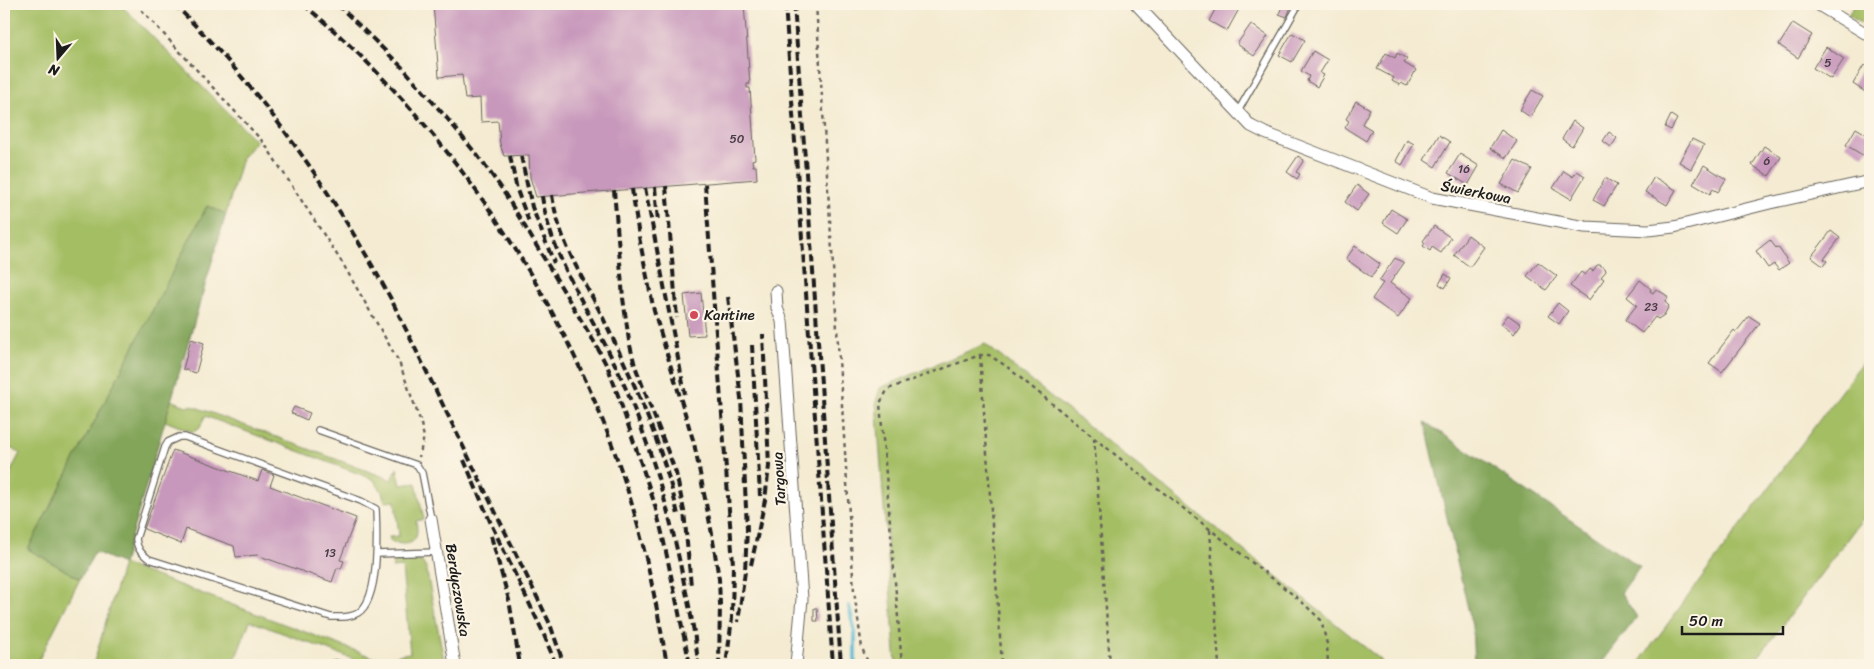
<svg xmlns="http://www.w3.org/2000/svg" width="1874" height="669" font-family="Sriracha,sans-serif">
  <style>
    .green { fill: #a4be64; stroke: #606d40 }
    .forest { fill: #83a55a; stroke: #50603b }
    .lines { fill: none; stroke-linecap: round; stroke-linejoin: round }
    .stream { stroke: #52b8d1; stroke-width: 4 }
    .building { fill: #c898bc }
    .service-casing { stroke: #68645c; stroke-width: 8 }
    .minor-casing { stroke: #68645c; stroke-width: 13 }
    .path { stroke: #68645c; stroke-width: 2.5; stroke-dasharray: 4 4; stroke-linecap: butt }
    .service { stroke: #fff; stroke-width: 5.5 }
    .minor { stroke: #fff; stroke-width: 11 }
    .rail { stroke: #1c1c1c; stroke-width: 4; stroke-dasharray: 8 4; stroke-linecap: butt }
    .poi-dot { fill: #d1495b; stroke: #fcf5e5; stroke-width: 2 }
    .labels { text-anchor: middle; stroke-width: 4.5; stroke-linejoin: round; paint-order: stroke }
    .number-label { font-size: 12px; fill: #473b44 }
    .street-label { font-size: 15px; fill: #1c1c1c; stroke: #fcf5e5 }
    .poi-label { font-size: 15px; fill: #1c1c1c; stroke: #fcf5e5; text-anchor: start }
  </style>
  <rect width="100%" height="100%" fill="#fcf5e5"/>
  <filter id="ink" filterUnits="userSpaceOnUse"><feTurbulence type="fractalNoise" baseFrequency=".02" numOctaves="2"/><feDisplacementMap in="SourceGraphic" scale="10" xChannelSelector="R" yChannelSelector="G"/><feConvolveMatrix kernelMatrix="1 2 1 2 8 2 1 2 1" color-interpolation-filters="sRGB"/></filter>
  <filter id="wash" filterUnits="userSpaceOnUse"><feTurbulence type="fractalNoise" baseFrequency=".0096" numOctaves="4" result="noise"/><feDisplacementMap in="SourceGraphic" scale="20" xChannelSelector="R" yChannelSelector="G"/><feGaussianBlur stdDeviation="1.12" result="paint"/><feColorMatrix in="noise" values="0 0 0 0 0 0 0 0 0 0 0 0 0 0 0 0 0 1.4 0 .05"/><feComposite in="paint" operator="in"/></filter>
  <g filter="url(#wash)">
    <rect width="100%" height="100%" fill="#f4ebd2"/>
    <!-- green -->
    <path class="green" d="M4,4h116l136,137 -14,17 -16,56 -19,-8 -179,343 52,30 -44,86h-32v-180l16,-32 -10,-5 -6,13z
      M1855,4h15v25l-22,-14z
      M985,344l396,316 1,5h-486l-20,-264 4,-13z
      M1870,352v157l-118,156h-115z
      M171,400l18,7 1,-2 202,75 5,-12 4,17 15,-2 8,36 -8,2c4,22 -5,26 -25,21l-2,-5 10,-1 -4,-35 -10,1 -3,-10 -9,-13 -168,-63 -5,12 -7,4 -28,-11z
      M413,560l9,2 4,6 19,97h-76l-119,-44 -17,44h-140l30,-101 252,94c13,2 22,-4 35,-5l-8,-86 -10,1 3,-7z"/>
    <!-- forest -->
    <path class="forest" d="M207,206l19,8 -103,350 -28,-12 -15,27 -52,-30z
      M1425,422l215,145 -19,26 16,24 -37,48h-33l-2,-1 -1,1h-90l-2,-39z"/>
    <g class="lines">
      <!-- stream -->
      <path class="stream" d="M849,606l6,27v32"/>
    </g>
    <g id="blocks">
      <!-- building -->
      <path class="building" d="M433,4h311l6,80h-3v4h3l5,71 -3,1 1,6h3l1,13 -221,18 -6,-20 -1,-22 -25,1 -4,-12 -2,-23 -17,1 -1,-24 -15,1 -3,-24 -23,2z
        M1218,4h12l9,5 -12,22 -18,-10z
        M1283,4l8,3 -4,10 -8,-3z
        M1793,23l19,12 -14,23 -19,-13z
        M1251,24l17,12 -14,20 -17,-12z
        M1292,33l13,7 -13,22 -13,-7z
        M1826,47l18,12 -13,20 -18,-11z
        M1313,51l15,9 -8,13 4,2 -7,12 -10,-6 2,-5 -8,-5z
        M1386,53l9,5 2,-5 10,6 -3,4 12,7 -9,16 -6,-3 -1,2 -8,-4 2,-3 -17,-9z
        M1864,65l6,3v27l-17,-11z
        M1532,90l11,6 -13,21 -10,-7z
        M1356,101l14,8 -8,15 10,6 -6,11 -21,-13 4,-7 -3,-2z
        M1671,115l6,4 -6,11 -6,-3z
        M1573,121l10,7 -11,18 -10,-7z
        M1856,128l10,6 2,-4 2,1v15l-6,10 -18,-11z
        M1501,130l16,11 -11,17 -16,-10z
        M1609,132l8,6 -6,9 -8,-6z
        M1439,135l11,7 -15,25 -11,-7z
        M1692,139l12,6 -13,24 -12,-7z
        M1407,140l7,4 -12,21 -6,-4z
        M1764,146l17,11 -12,19 -17,-11z
        M1460,154l19,12 -11,19 -20,-12z
        M1298,156l6,4 -8,12 4,2 -3,5 -10,-7z
        M1515,160l17,9 -14,24 -17,-9z
        M1704,165l22,14 -8,13 -5,-3 -3,5 -17,-10z
        M1564,171l9,6 4,-6 8,5 -14,23 -18,-11z
        M1654,177l22,13 -9,15 -22,-13z
        M1605,178l12,7 -13,21 -11,-6z
        M1357,185l12,9 -12,17 -12,-9z
        M1391,209l16,10 -9,14 -15,-10z
        M1434,226l17,12 -10,15 -9,-6 -2,4 -7,-5 2,-3 -2,-2z
        M1831,231l9,7 -16,21 3,2 -4,5 -12,-9z
        M1468,235l16,12 -14,20 -16,-12z
        M1770,240l6,8 2,-1 11,16 -10,7 -5,-6 -6,4 -12,-17z
        M1355,246l25,18 -9,13 -25,-18z
        M1395,258l9,5 -14,20 22,15 -14,20 -26,-19 11,-16 -4,-2z
        M1538,262l19,14 -11,14 -19,-14z
        M1597,265h3l5,3 1,3 -5,6 3,2 -15,21 -19,-14 11,-14 4,3 5,-6 3,2z
        M1445,274l6,4 -6,10 -6,-4z
        M1640,280l11,9 -1,2 3,2 3,-4 10,6 2,3 -3,4 4,4 -5,9 -6,4 -3,-2 -13,16 -17,-13 12,-15 -10,-8z
        M701,293l4,42 -17,1 -4,-41z
        M1558,303l10,8 -9,13 -11,-8z
        M1508,315l13,9 -7,10 -13,-10z
        M1749,316l11,7 -38,49 -13,-9 25,-33 2,2z
        M191,339l13,4 -8,30 -13,-4z
        M294,407l16,6 -3,7 -16,-7z
        M173,450l85,31 4,-11 12,5 -4,11 86,32 -16,42 4,1 -3,8 -4,-1 -5,14 -75,-27 -21,2 -2,-11 -48,-17 -5,15 -37,-15z
        M814,608h3l1,13h-4z"/>
    </g>
  </g>
  <g filter="url(#ink)">
    <use href="#blocks" fill-opacity="0" stroke="#68645c" stroke-width="1"/>
    <g class="lines">
      <defs>
        <path id="service" d="M1237,113l62,-109
          M318,430l99,35 5,8 9,46
          M179,437h6l176,64 15,8c1,24 4,90 -18,104 -8,5 -18,4 -27,4l-182,-58c-8,-6 -12,-10 -13,-20l29,-92 3,-5z
          M377,554l60,-2
          M324,665l12,-2 6,2"/>
        <path id="minor" d="M1136,4l115,122 14,7 167,65 153,29 63,3 26,-3 96,-24 100,-22
          M1817,4l53,32
          M776,291l1,17 5,13 1,12 19,266 -6,66
          M431,519l24,146"/>
      </defs>
      <!-- service casing -->
      <use href="#service" class="service-casing"/>
      <!-- minor casing -->
      <use href="#minor" class="minor-casing"/>
      <!-- path -->
      <path class="path" d="M136,4l128,139 79,121 56,98 21,58 4,17 -5,20
        M816,4l38,587 8,57 7,17
        M980,355l22,310
        M1094,438l16,227
        M1210,530l9,135
        M902,665l-22,-262 8,-14 92,-34h9l17,11 88,72 207,163 20,19 6,24 1,21"/>
      <!-- service -->
      <use href="#service" class="service"/>
      <!-- minor -->
      <use href="#minor" class="minor"/>
      <!-- rail -->
      <path class="rail" d="M174,4c88,86 158,187 217,295l147,300 12,25 14,41
        M303,4c144,119 259,291 319,469 21,62 34,127 45,192
        M337,4l67,65 47,54 26,32 23,31 24,39 72,120 13,25 10,28 35,104 8,31 28,132
        M785,4l48,661
        M794,4l47,661
        M510,156l7,34 12,32
        M521,156l11,51 22,56
        M705,184l28,380 -1,54 -6,47
        M666,186l11,132
        M655,187l3,35
        M645,188l40,206
        M632,189l7,48 15,74 40,132 18,91 7,45 1,25 -1,61
        M614,190l9,108 6,43 6,25 41,107 8,38 7,75
        M552,195c8,50 31,82 52,125 30,62 60,128 74,195
        M542,196c9,64 51,119 77,177 30,67 51,138 65,210 6,27 12,54 14,82
        M728,297l13,101 6,132 -2,41 -7,51
        M752,345l8,151
        M464,460l28,66 50,104 14,35
        M491,536l18,64 11,65
        M751,565l14,-65 4,-34 -6,-132"/>
    </g>
  </g>
  <!-- markers -->
  <circle class="poi-dot" cx="694" cy="315" r="5"/>
  <g class="labels">
    <!-- number labels -->
    <g class="number-label">
      <text x="1828" y="67">5</text>
      <text x="737" y="143">50</text>
      <text x="1767" y="165">6</text>
      <text x="1464" y="173">16</text>
      <text x="1651" y="311">23</text>
      <text x="330" y="557">13</text>
    </g>
    <!-- street labels -->
    <g class="street-label">
      <text transform="translate(1476 192) rotate(11)" y="5">Świerkowa</text>
      <text transform="translate(779 479) rotate(-94)" y="5">Targowa</text>
      <text transform="translate(458 590) rotate(81)" y="5">Berdyczowska</text>
    </g>
    <!-- poi labels -->
    <g class="poi-label">
      <text x="704" y="320">Kantine</text>
    </g>
  </g>
  <!-- margin -->
  <rect width="1874" height="669" fill="none" stroke="#fcf5e5" stroke-width="20"/>
  <!-- north arrow -->
  <g transform="translate(58 58) rotate(199)" stroke="#fcf5e5" stroke-width="4" paint-order="stroke">
  <path d="M0-4L9 19L0 12L-9 19Z" fill="#1c1c1c"/>
  <text y="-8" font-size="14" font-weight="bold" text-anchor="middle" fill="#1c1c1c">N</text>
  </g>
  <!-- scale -->
  <path d="M1682 626v8h101v-8" fill="none" stroke="#1c1c1c" stroke-width="2.5"/>
  <text x="1689" y="626" font-size="15" fill="#1c1c1c" stroke="#fcf5e5" stroke-width="4" paint-order="stroke">50 m</text>
</svg>
